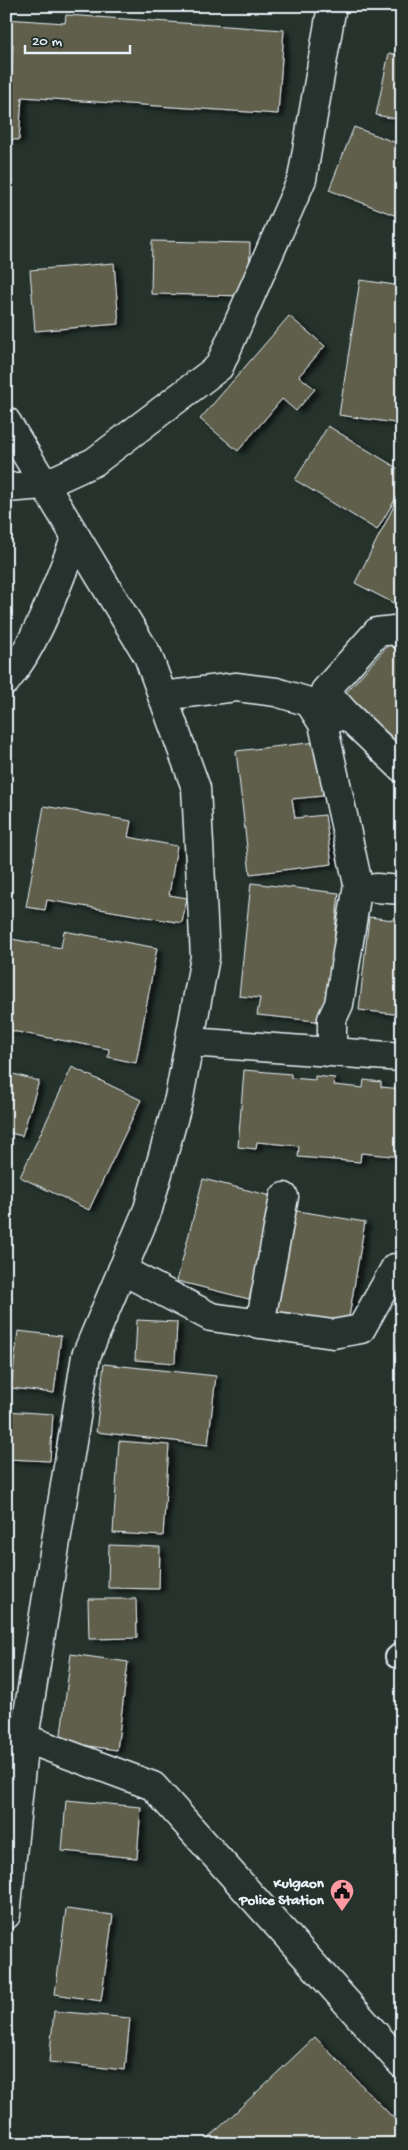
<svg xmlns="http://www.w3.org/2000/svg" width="408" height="2150" font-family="'Gochi Hand',sans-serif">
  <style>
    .building { fill: #615f4b; stroke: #e8f1f8; filter: url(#shadow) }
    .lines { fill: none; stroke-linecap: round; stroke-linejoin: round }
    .lane-casing { stroke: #e8f1f8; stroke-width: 24 }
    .street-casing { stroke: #e8f1f8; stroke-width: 31 }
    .secondary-casing { stroke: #e8f1f8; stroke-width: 31 }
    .lane { stroke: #26332d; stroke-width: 20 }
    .street { stroke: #26332d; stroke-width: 28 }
    .secondary { stroke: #26332d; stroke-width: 28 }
    .labels { text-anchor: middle; stroke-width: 4.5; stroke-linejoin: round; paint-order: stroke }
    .poi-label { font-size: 15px; font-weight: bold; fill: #e8f1f8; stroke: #26332d; text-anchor: end }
  </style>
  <defs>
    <filter id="shadow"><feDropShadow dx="5.5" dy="3" stdDeviation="2.5" flood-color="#0009"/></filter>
  </defs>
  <rect width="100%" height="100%" fill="#26332d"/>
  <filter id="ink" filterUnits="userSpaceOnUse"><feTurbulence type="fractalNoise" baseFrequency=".02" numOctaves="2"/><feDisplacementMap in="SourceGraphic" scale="10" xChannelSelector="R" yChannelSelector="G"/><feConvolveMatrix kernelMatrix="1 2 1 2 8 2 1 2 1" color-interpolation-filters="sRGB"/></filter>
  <g filter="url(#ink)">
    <!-- building -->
    <path class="building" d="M66,15l218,15 -6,84 -256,-17 -3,43 -13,-1v-66h6l1,-29h-7v-25l59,4z
      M389,53l13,3v64l-26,-5z
      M354,127l48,18v73l-73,-28z
      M152,241l98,2 -1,53 -98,-2z
      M114,263l5,61 -84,7 -5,-61z
      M360,280l42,6v138l-63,-9z
      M289,316l36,30 -26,30 16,13 -19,22 -14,-12 -44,52 -38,-32z
      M328,426l74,45v17l-25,42 -82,-50z
      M397,500l5,2 -1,105 -46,-24z
      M396,636l6,5v105l-58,-51z
      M317,742l6,54 -31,3 3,19 30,-3 7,49 -82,10 -14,-123z
      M44,806l87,15 -3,16 49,9 -8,49 18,3 -5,25 -135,-23 -2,10 -19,-3z
      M251,883l88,10 -14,129 -68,-7 3,-17 -21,-2z
      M369,917l33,4v94l-43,-5z
      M64,931l93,17 -21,115 -28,-6 1,-8 -103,-19v-92l55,10z
      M72,1067l69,33 -52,110 -69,-33z
      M244,1070l47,4v4l24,2v-4l20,2 -1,7 29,3 1,-8 17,2v5l21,2v68l-41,-4 -1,9 -62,-5 1,-11 -42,-4 -1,7 -18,-2z
      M6,1072l33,9 -17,55 -16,-4z
      M203,1179l72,18 -26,102 -72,-18z
      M292,1210l73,12 -17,101 -73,-12z
      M398,1313h4v52h-6z
      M137,1320l40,2 -2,41 -40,-3z
      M18,1331l43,5 -7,57 -43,-5z
      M104,1364l112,12 -8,69 -112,-13z
      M6,1411l47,3 -3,47 -44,-2z
      M119,1441l50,4 -6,91 -50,-3z
      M109,1545l51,2 -1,42 -51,-1z
      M88,1599h48l1,39 -48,1z
      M71,1654l57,8 -11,88 -57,-8z
      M66,1800l75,7 -4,51 -75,-7z
      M66,1909l47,6 -12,86 -46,-7z
      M54,2011l76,7 -5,52 -76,-8z
      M315,2037l87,90v17h-200z"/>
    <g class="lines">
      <defs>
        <path id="lane" d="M396,1657l6,-5"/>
        <path id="street" d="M6,681c32,-39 51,-97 70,-144
          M162,696l74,-9 40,5 33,10 14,22 35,160 -19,120 -7,15v33
          M345,713l57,55
          M323,724l22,-11 -20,-22 52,-59 17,-2 8,5
          M376,888l26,2
          M190,1042l212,15
          M122,1270l89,47 122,17 28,-5 34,-61
          M260,1324l24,-127
          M24,1738l129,48 249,278"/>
        <path id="secondary" d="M6,421l142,235 48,132 9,169 -26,141 -31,111 -62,147 -62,382 -18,177
          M6,488l38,-3 50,-23 125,-95 83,-188 30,-173"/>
      </defs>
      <!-- lane casing -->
      <use href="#lane" class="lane-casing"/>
      <!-- street casing -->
      <use href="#street" class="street-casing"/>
      <!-- secondary casing -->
      <use href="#secondary" class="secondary-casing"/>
      <!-- lane -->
      <use href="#lane" class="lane"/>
      <!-- street -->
      <use href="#street" class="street"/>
      <!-- secondary -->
      <use href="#secondary" class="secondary"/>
    </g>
  </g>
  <!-- icons -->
  <defs>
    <symbol id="civic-pin" viewBox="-11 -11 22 30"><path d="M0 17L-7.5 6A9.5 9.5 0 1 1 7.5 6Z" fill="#ff9aa2" stroke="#26332d"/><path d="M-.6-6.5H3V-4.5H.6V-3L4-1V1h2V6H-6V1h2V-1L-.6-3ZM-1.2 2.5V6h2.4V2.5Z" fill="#111"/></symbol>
  </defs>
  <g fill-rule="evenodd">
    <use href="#civic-pin" x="328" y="1877" width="28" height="38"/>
  </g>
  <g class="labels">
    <!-- poi labels -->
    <g class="poi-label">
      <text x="324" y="1887">Kulgaon<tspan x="324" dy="17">Police Station</tspan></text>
    </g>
  </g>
  <!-- margin -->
  <rect width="408" height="2150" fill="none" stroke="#26332d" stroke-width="25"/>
  <rect x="12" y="12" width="383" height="2125" fill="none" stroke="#e8f1f8" stroke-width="2" filter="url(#ink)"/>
  <!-- scale -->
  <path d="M25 45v8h105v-8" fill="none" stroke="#e8f1f8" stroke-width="2.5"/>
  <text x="32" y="45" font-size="15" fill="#e8f1f8" stroke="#26332d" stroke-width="4" paint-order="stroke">20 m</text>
</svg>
